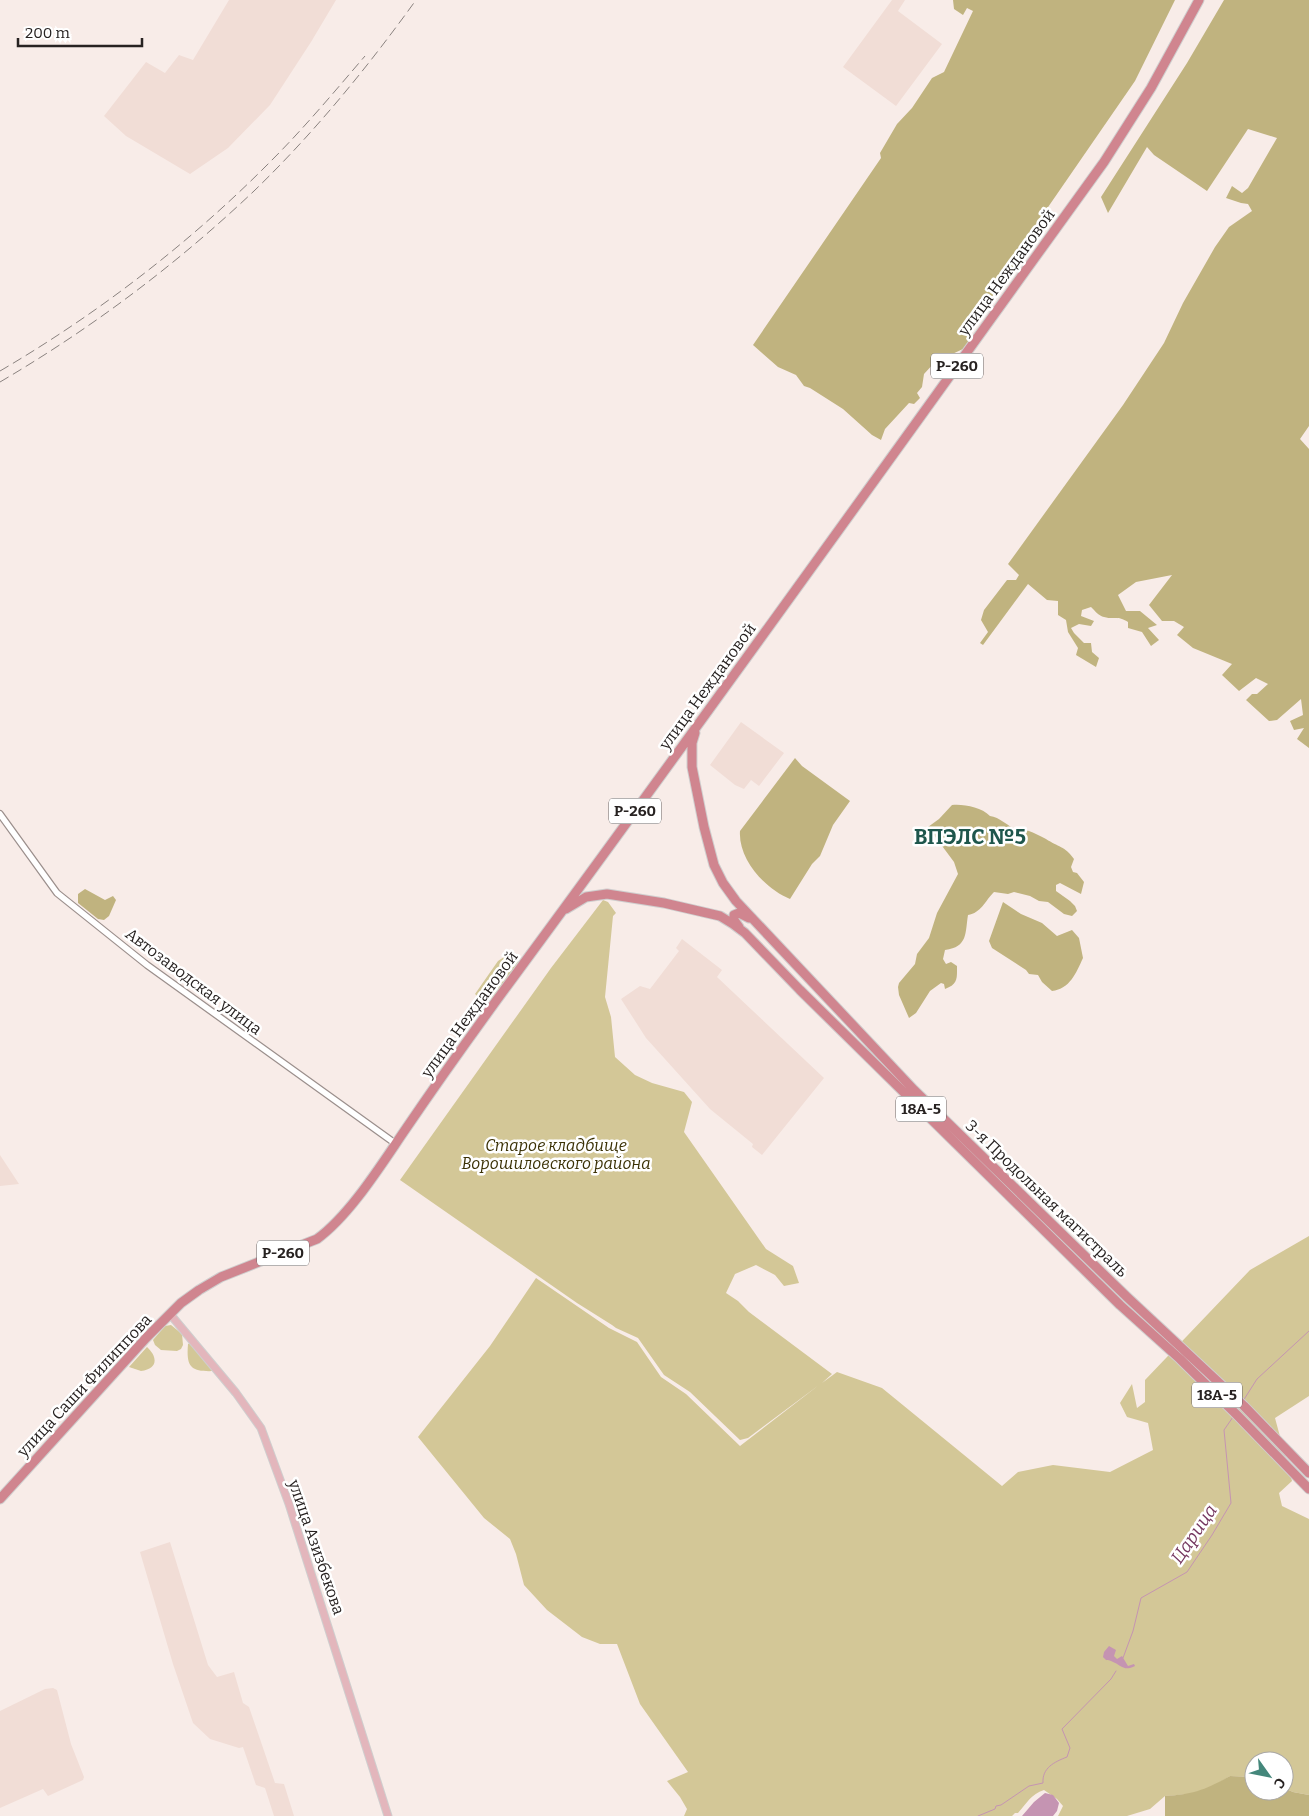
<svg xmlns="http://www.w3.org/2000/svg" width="1309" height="1816" font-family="Bitter,serif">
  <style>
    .built { fill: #f1ddd6 }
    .green { fill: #d3c797 }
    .forest { fill: #c0b37f }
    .water { fill: #c594b2 }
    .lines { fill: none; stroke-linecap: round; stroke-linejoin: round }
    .stream { stroke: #c594b2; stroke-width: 1 }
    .minor-casing { stroke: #9b8f8c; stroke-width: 8 }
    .major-casing { stroke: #cfcece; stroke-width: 9 }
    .highway-casing { stroke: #cfcece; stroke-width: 11 }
    .minor { stroke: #fff; stroke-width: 5.5 }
    .major { stroke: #e3b6bc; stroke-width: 7 }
    .highway { stroke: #d0858f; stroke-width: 9 }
    .rail { stroke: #8a827f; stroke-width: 1; stroke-dasharray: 10 5; stroke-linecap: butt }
    .labels { text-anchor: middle; stroke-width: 5; stroke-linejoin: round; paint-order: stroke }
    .shield { fill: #fff; stroke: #686464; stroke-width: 1 }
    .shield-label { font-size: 15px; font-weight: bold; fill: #272221 }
    .street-label { font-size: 16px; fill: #272221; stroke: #fff }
    .park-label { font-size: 16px; font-style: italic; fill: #3b3105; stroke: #fff }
    .water-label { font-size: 18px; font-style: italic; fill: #753760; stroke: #fff }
    .district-label { font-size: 21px; font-weight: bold; fill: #1e564c; stroke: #fff }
  </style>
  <rect width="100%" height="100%" fill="#f8ece8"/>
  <!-- built -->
  <path class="built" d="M229,0h107l-25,42 -41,63 -42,43 -38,26 -64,-38 -22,-20 42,-54 19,11 14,-18 14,5z
    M892,0h13l-7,11 44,33 -46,62 -53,-39z
    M741,722l43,31 -25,33 -8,-6 -7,9 -9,-4 -25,-20z
    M682,939l40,31 -5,7 107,101 -62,77 -10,-8 1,-3 -43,-35 -64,-71 -25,-39 19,-13 10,3 29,-38 -3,-3z
    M0,1155l19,29 -19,2z
    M170,1542l38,123 9,12 17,-5 9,31 6,4 26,76 9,1 10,32h-20l-9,-28 -9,-3 -13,-38 -4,1 -29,-9 -17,-16 -20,-59 -33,-112z
    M53,1688l4,2 14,54 13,33 -1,3 -35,16 -5,-7 -43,19v-97l45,-22z"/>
  <!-- green -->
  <path class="green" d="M603,900l5,2 8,11 -3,3 -8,81 6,20 4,40 20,18 17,8 32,9 8,10 -8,30 82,117 27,17 6,17 -15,3 -9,-11 -19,-10 -21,9 -9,19 12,8 11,11 83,62 -10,9 15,-11 45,16 120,98 16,-14 35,-7 57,7 43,-22 -5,-27 -21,-6 -7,-14 12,-19 5,24 8,-6v-22l105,-110 59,-34v160l-34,22 17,63 -13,12 3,13 27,13v276l-16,-3 -9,-4v-27h-30v16l-24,-1 -18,11 -22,7 -25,2 -15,13 -23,7h-69l5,-10 -6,-7 -13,-9c-13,4 -17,13 -26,23h-3l-3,3h-328l3,-7 -7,-12 -13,-16 21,-9 -48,-68 -23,-60h-17l-18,-7 -35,-27 -23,-25 -8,-31 -6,-15 -26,-21 -66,-81 72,-91 46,-68 73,50 28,14 24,35 25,17 54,52 79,-61 -71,53 -8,2 -50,-48 -26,-17 -26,-37 -22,-10 -4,-3 -35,-22 -177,-123 151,-212z
    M504,957h11l3,5 -23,35 -5,2 -8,1 -7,-6 23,-33z
    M171,1325l11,9 1,11 -2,4 -4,2 -16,-1 -6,-5 -2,-5 12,-14z
    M190,1343l25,28c-24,1 -29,-3 -27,-27z
    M147,1347c11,10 11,22 -6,24l-12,-4z"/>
  <!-- forest -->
  <path class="forest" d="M953,0h222l-40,81 -100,145 1,10 -66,91 2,10 -9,12 -28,13 -11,12 -2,13 -5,6 3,5 -6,6 -5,-1 -24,26 -4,11 -9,-5 -29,-26 -33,-21 -6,-2 -8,-11 -18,-8 -25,-22 128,-187 -1,-5 17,-29 15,-16 20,-30 12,-6 29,-61 -6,-3 -4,7 -9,-6z
    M1224,0h85v426l-9,13 9,10v299l-12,-9 7,-11 -10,2 -4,-9 13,-6 -2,-16 -24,21 -8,1 -23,-21 6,-6h5l11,-10 -12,-6 -17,13 -17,-16 10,-11 -39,-16 -16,-13 7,-8 -10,-6h-12l-13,-16 23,-30 -36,7 -18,13 8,16h14l17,14 -9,3 11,12 -8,6 -9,-14 -14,-4v-6c-11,-7 -13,-2 -24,-5 -5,-1 -9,-6 -13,-10l-9,3 -1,6 13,5 -3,5 -12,-2 -8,4 3,5 10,10h7l1,9 7,6 -3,9 -20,-12 2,-7 -10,-16 -2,-12 -8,-5v-14l-11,-1 -19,-16 -45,61 -3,-2 8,-11 -7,-12 3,-10 23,-30h9l3,-5 -11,-11 115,-159 41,-62 19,-40 32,-56 14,-20 23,-16 -4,-7 -7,-1 -15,-5 6,-12 10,7 6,-5 29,-50 -29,-9 -41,62 -53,-36 -7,-8 -39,66 -7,-16 86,-134z
    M795,758l7,8 48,35 -17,24 -13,31 -8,8 -22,35c-25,-10 -52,-40 -50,-68z
    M952,805c12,-1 29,2 38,11 10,1 21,13 31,16 2,0 5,-2 8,-1 6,2 11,5 17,8 12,8 19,7 28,20l-3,8 2,5 4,1 7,9 -3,12 -21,-11 -4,2v6l14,10 5,5 2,5 -5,5 -8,-2 -16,-12 -9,-1 -9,-5 -16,-4 -6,2 -14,-2c-9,9 -13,21 -26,23 -3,18 0,32 -23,35l-2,9 3,5 5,-2 6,4c0,13 1,18 -12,23l-1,-5 -3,-1 -11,8 -14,22 -7,5 -10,-23 -1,-8 1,-4 16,-19 2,-10 12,-16 8,-25 21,-39 -4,-12 -26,-35 11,-8z
    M85,889l20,11 8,-4 3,4 -7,16 -5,4 -6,-1 -20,-16v-9z
    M1003,902l18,12 21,9 15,13 15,-6 7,8 4,20c-7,15 -13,31 -31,33l-10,-9 -4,-7 -9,-1 -3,-4 -34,-22 -3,-7z
    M1230,1776l24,1v14h30v-3l9,4 16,3v21h-144v-20c29,-2 40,-6 65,-20z"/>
  <!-- water -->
  <path class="water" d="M1109,1646l7,4 -2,6 3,3 5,-3 6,10 6,-2 1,2c-11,6 -14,-1 -24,-5 -7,-3 -2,2 -8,-4l1,-5z
    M1045,1793l8,2 6,8 -2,8 -4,5h-31l12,-14z"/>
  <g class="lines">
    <!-- stream -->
    <path class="stream" d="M1243,1401l14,-22 52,-48
      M1123,1658l10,-27 8,-33 46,-26 25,-37 19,-32 -7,-73 9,-13
      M978,1816l17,-7 1,-3 5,-1 28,-19 14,-3c-1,-15 11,-21 24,-26l3,-9 -8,-19 49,-50 5,-8"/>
    <defs>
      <path id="minor" d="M0,814l57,79 90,72 249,179"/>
      <path id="major" d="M170,1314l66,79 25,35 28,76 99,312"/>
      <path id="highway" d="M695,733l-3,10v24l12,60 10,38 9,18 13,18 178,189 213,207 117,109 65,67
        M566,909l20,-12 21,-3 57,9 56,13 13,8 12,9 55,57 320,315 60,54 57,56 72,74
        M739,927l-5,-7v-5l5,-2 10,5
        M0,1499l146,-161 35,-35 18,-13 22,-13 96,-38c33,-24 64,-74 88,-109 34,-50 69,-99 105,-148 200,-271 396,-546 594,-820l47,-74 48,-88"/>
    </defs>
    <!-- minor casing -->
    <use href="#minor" class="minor-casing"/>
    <!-- major casing -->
    <use href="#major" class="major-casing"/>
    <!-- highway casing -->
    <use href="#highway" class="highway-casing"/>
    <!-- minor -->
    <use href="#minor" class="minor"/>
    <!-- major -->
    <use href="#major" class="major"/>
    <!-- highway -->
    <use href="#highway" class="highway"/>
    <!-- rail -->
    <path class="rail" d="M0,371c99,-58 191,-129 272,-211 33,-33 63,-69 93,-104
      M0,382c92,-54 177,-118 254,-191 60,-58 113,-123 162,-191"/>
  </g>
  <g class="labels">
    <!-- shield labels -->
    <g class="shield">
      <rect x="931" y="353.5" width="52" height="25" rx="4"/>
      <rect x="609" y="798.5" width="52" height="25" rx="4"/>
      <rect x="896" y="1096.5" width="50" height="25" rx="4"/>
      <rect x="257" y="1240.5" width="52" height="25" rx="4"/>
      <rect x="1192" y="1382.5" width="50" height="25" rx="4"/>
    </g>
    <g class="shield-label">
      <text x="957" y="371">Р-260</text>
      <text x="635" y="816">Р-260</text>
      <text x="921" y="1114">18А-5</text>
      <text x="283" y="1258">Р-260</text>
      <text x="1217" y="1400">18А-5</text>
    </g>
    <!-- street labels -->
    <g class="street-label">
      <text transform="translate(1006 272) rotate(-54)" y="6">улица Неждановой</text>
      <text transform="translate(707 686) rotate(-54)" y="6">улица Неждановой</text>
      <text transform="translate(194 981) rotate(37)" y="6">Автозаводская улица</text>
      <text transform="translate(469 1014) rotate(-54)" y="6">улица Неждановой</text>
      <text transform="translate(1047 1198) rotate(44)" y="6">3-я Продольная магистраль</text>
      <text transform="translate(84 1385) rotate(-47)" y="6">улица Саши Филиппова</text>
      <text transform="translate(317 1547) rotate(71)" y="6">улица Азизбекова</text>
    </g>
    <!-- park labels -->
    <g class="park-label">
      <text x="556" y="1151">Старое кладбище<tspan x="556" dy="18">Ворошиловского района</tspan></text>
    </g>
    <!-- water labels -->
    <g class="water-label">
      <text transform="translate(1194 1534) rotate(-56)" y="6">Царица</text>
    </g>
    <!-- district labels -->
    <g class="district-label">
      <text x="970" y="844">ВПЭЛС №5</text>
    </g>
  </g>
  <!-- north arrow -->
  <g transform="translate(1269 1776) rotate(123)"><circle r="24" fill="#ffffff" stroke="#a9a7a6"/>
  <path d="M0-4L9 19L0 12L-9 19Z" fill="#44877b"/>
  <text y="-8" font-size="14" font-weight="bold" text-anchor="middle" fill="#272221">С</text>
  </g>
  <!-- scale -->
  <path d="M18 38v8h124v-8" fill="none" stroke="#272221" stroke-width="2.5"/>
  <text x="25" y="38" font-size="15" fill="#272221" stroke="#ffffff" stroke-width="4" paint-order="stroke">200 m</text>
</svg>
